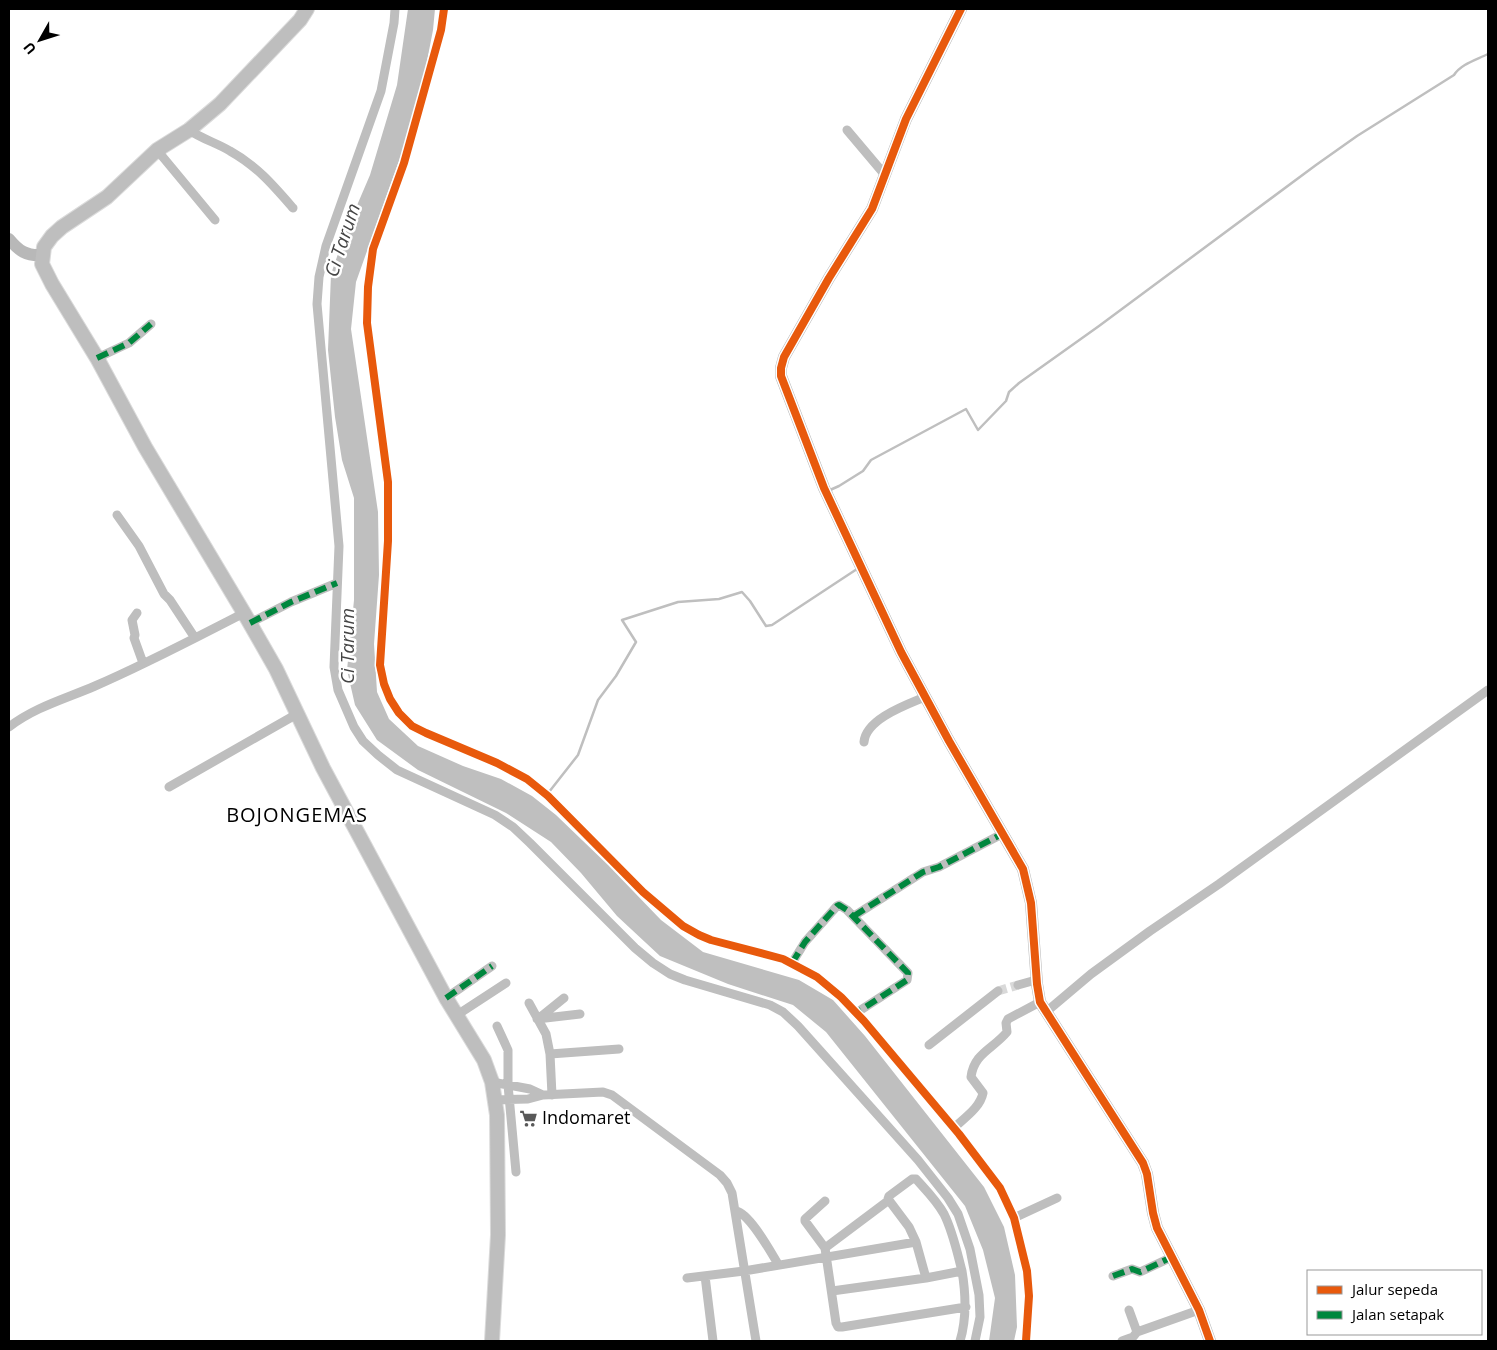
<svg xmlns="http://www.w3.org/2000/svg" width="1497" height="1350" font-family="'Open Sans',sans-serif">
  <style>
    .water { fill: #bfbfbf }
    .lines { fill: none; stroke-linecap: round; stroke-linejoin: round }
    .stream { stroke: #bfbfbf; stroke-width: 2.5 }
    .street-tunnel { stroke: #d9d9d9; stroke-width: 9; stroke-dasharray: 9 4.5; stroke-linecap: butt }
    .primary-casing { stroke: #dbdbdb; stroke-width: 16 }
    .street { stroke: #bebebe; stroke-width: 9 }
    .secondary { stroke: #b8b8b8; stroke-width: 12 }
    .primary { stroke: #bebebe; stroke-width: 14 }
    .quiet { stroke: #00873e; stroke-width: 6; stroke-dasharray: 12 6; stroke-linecap: butt }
    .cycleway-casing { stroke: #fff; stroke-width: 11 }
    .cycleway { stroke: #e8590c; stroke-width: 8 }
    .labels { text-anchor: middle; stroke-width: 5; stroke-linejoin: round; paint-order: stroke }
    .poi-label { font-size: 18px; fill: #000; stroke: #fff; text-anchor: start }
    .water-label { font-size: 19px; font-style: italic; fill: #444; stroke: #fff }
    .quarter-label { font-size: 20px; letter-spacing: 1px; fill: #000; stroke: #fff }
  </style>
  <rect width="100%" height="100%" fill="#fff"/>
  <!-- water -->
  <path class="water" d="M408,9h27l-2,21 -11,57 -17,57 -49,138 -5,47 27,183 1,63 -5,69 3,48 12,27 29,27 45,20 38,13 31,17 24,19 52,50 53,55 42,32 96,28 34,20 32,36 119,151 20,40 11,48 2,52 -3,14h-25l6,-43 -12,-48 -18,-44 -139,-174 -33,-27 -65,-21 -68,-28 -43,-40 -36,-43 -30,-31 -45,-29 -88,-43 -41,-30 -22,-35 -8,-35 7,-70v-102l-12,-38 -7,-43 -7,-67 3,-76 15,-43 24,-56 27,-90z"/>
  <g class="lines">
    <!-- stream -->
    <path class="stream" d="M831,491l-1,-1 9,-4 24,-15 8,-11 95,-51 12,21 28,-29 3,-9 10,-9 80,-57 217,-161 41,-29 97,-61c7,-11 22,-15 34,-21
      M549,792l29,-37 20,-55 18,-24 20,-34 -14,-22 56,-18 41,-3 23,-7 8,9 16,25 6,-1 85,-56"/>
    <!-- street-tunnel -->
    <path class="street-tunnel" d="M998,991l20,-6"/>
    <defs>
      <path id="primary" d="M307,9l-7,11 -80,84 -31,26 -32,20 -50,47 -45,30 -10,9 -8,11 -2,17 10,20 45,74 48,89 99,166 32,56 47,99 123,230 38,62 8,22 5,33 1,120 -6,106"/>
    </defs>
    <!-- primary casing -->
    <use href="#primary" class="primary-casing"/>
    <!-- street -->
    <path class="street" d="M395,9l-1,14 -13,68 -55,155 -7,31 -2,27 22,242 -5,121 4,23 16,37 9,14 15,14 19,15 98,45 18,12 17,16 105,105 18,15 17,11 15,6 85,25 13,7 15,14 120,134 30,38 10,16 12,35 9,46 1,22 -5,24
      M444,9l-3,21 -37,133 -31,86 -5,38 -1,36 21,159v59l-8,124 4,19 6,15 9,14 13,13 14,7 71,30 30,16 21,17 95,96 40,34 16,9 12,5 72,19 34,18 24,20 23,24 95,113 41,54 14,30 13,53 2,25 -3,45
      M189,130c13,9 28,13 41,21 27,15 43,34 63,57
      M847,130l38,45
      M157,150l58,70
      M97,358l32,-15 22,-19
      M117,515l22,31 25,48 6,6 25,38
      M137,613l-5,7 3,15 -1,3 9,25
      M250,623l41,-21 46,-19
      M9,727c26,-20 56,-28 86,-41 51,-22 100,-48 149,-73
      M864,742c2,-23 42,-37 61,-45
      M169,787l128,-73
      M854,916l69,-44 16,-5 63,-33
      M792,963l13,-21 32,-36 2,-1 8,5 61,63 -1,7 -51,33
      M1018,985l18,-5
      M446,998l46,-32
      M529,1003l17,31 4,20 2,41
      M1046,1012l45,-38 59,-43 69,-47 269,-194
      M457,1015l49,-32
      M537,1019l43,-5
      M538,1019l26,-21
      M497,1026l11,24v35l8,87
      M929,1045l69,-54
      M550,1054l69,-5
      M492,1082l38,7 13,6 -15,4 -33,1
      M543,1095l60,-3 9,3 108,80 7,8 5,10 24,148
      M954,1128c10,-10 26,-20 29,-35l-12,-16c3,-24 22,-28 36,-45l-1,-9 2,-4 32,-17
      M912,1179h4c10,11 21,22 28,35 9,18 13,38 18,57l-36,7 -10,-36 -7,-15 -21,-28 1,-3z
      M889,1200l-64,48 11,75 2,4h4l124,-20
      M825,1201l-20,18v2l20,27
      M736,1211c14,3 34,40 42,53
      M1014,1218l43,-20
      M705,1276l8,65
      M1113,1276l19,-7 8,3 32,-15
      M687,1278l57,-7 172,-29
      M832,1291l94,-13
      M1129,1310l8,22
      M960,1341c7,-23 6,-46 2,-70
      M1122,1341l11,-4 4,-5 62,-22"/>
    <!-- secondary -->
    <path class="secondary" d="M961,9l-55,110 -34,90 -43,69 -45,79 -3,11v8l43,112 77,164 48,89 74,128 8,34 6,81 3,18 103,161 4,11 6,39 4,15 42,82 11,31
      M9,239c10,12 17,17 33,16"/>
    <!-- primary -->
    <use href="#primary" class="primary"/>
    <!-- quiet -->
    <path class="quiet" d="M97,358l32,-15 22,-19
      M250,623l41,-21 46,-19
      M854,916l69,-44 16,-5 63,-33
      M792,963l13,-21 32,-36 2,-1 8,5 61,63 -1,7 -51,33
      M446,998l46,-32
      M1113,1276l19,-7 8,3 32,-15"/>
    <defs>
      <path id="cycleway" d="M444,9l-3,21 -37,133 -31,86 -5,38 -1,36 21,159v59l-8,124 4,19 6,15 9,14 13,13 14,7 71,30 30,16 21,17 95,96 40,34 16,9 12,5 72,19 34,18 24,20 23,24 95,113 41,54 14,30 13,53 2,25 -3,45
        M961,9l-55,110 -34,90 -43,69 -45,79 -3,11v8l43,112 77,164 48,89 74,128 8,34 6,81 3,18 103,161 4,11 6,39 4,15 42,82 11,31"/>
    </defs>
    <!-- cycleway casing -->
    <use href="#cycleway" class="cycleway-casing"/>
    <!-- cycleway -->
    <use href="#cycleway" class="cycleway"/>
  </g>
  <!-- icons -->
  <defs>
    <symbol id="supermarket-bare" viewBox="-9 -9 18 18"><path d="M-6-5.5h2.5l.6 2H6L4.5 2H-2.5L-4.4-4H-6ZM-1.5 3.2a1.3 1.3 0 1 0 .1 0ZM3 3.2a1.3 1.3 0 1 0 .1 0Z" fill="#595959" stroke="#fff" stroke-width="2.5" paint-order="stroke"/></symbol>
  </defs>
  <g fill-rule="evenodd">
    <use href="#supermarket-bare" x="516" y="1106" width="25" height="25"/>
  </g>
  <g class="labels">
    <!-- poi labels -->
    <g class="poi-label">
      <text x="542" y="1124">Indomaret</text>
    </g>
    <!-- water labels -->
    <g class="water-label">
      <text transform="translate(342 240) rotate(-72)" y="7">Ci Tarum</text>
      <text transform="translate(347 646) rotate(-90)" y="7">Ci Tarum</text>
    </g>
    <!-- quarter labels -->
    <g class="quarter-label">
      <text x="297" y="822">BOJONGEMAS</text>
    </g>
  </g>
  <!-- border -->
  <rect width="1497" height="1350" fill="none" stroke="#000000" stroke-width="20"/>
  <!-- legend -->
  <rect x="1307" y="1270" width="175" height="65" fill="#ffffff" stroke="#999999"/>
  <rect x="1317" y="1286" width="25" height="8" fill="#e8590c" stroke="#999999"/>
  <text x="1352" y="1295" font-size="15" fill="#000000">Jalur sepeda</text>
  <rect x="1317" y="1311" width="25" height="8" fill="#00873e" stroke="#999999"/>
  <text x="1352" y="1320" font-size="15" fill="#000000">Jalan setapak</text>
  <!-- north arrow -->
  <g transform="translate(40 40) rotate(231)" stroke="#ffffff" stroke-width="4" paint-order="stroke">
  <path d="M0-4L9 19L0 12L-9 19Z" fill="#000000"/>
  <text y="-8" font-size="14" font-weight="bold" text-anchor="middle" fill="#000000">U</text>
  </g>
</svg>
